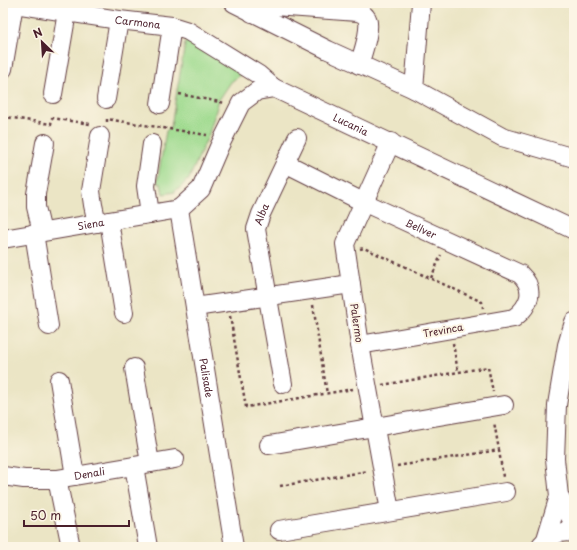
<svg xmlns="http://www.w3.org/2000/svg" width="577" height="550" font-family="'Playpen Sans',sans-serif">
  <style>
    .green { fill: #9eda8e; stroke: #747c5c }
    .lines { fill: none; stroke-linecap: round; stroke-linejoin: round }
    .minor-casing { stroke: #623d42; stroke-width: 20 }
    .path { stroke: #623d42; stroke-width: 2.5; stroke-dasharray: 3 3; stroke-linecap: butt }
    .minor { stroke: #fff; stroke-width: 18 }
    .labels { text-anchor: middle; stroke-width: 4; stroke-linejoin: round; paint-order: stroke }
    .street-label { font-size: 10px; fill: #4a1f2b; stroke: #fcf5e5 }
  </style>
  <rect width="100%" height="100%" fill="#fcf5e5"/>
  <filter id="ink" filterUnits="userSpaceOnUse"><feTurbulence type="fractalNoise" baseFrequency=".025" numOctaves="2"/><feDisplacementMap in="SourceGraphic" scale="8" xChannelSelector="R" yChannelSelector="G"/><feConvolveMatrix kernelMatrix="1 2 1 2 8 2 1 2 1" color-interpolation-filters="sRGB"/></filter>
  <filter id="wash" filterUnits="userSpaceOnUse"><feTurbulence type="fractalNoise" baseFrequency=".012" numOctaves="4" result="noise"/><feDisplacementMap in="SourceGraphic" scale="16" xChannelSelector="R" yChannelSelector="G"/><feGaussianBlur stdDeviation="0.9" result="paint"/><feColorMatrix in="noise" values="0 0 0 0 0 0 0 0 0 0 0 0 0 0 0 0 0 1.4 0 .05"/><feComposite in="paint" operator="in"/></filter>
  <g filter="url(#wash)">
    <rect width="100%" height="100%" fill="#ebe5c5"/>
    <!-- green -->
    <path class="green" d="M186,38l58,34 -13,10 -12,18 -10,34 -21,47 -1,-1 -7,8 -5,2v2l-12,2 -2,-10 -4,-1 9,-52 5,-5z
      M567,542l7,1v4h-21l6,-4z"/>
  </g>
  <g filter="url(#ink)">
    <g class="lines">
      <defs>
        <g id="minor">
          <path id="s1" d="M8,3l111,17 53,6 16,5 71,44 15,13"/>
          <path d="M234,3l94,47 86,39 7,-86"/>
          <path d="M252,13l9,-5 13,-2 84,6c3,1 6,2 8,5 7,7 -4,38 -7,48"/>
          <path d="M3,69l11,-65"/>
          <path d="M414,89l88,48 72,21"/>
          <path d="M53,94l14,-82"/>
          <path d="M106,99l13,-79"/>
          <path d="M160,104l12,-78"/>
          <path id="s2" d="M285,163l78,39 157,72c16,15 10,32 -6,44l-154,27"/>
          <path id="s3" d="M179,209l22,-20 18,-42 22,-44 16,-12 17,-3 300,142"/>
          <path id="s4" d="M179,209l55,338"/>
          <path d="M150,214l-4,-28 6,-42"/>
          <path d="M109,221l15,92"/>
          <path d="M97,223l-4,-18 -2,-14 9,-55"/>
          <path d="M42,232l-6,-25v-13l9,-51"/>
          <path d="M34,233l15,93"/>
          <path id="s5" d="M3,239l176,-30"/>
          <path d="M195,307l156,-23"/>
          <path d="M134,368l16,95"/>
          <path d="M59,380l16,96"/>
          <path id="s6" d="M283,384l-27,-155 5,-15 36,-76"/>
          <path d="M269,445l235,-40"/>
          <path d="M134,466l14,81"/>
          <path id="s7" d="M3,476l21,3h33l118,-20"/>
          <path d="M57,479l14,68"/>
          <path d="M559,496l15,28"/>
          <path d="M390,511l-30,-166 -15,-101 46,-102"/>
          <path d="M279,530l227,-38"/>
          <path d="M546,539l13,-43 -4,-37 2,-54 10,-60 7,-23"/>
          <path d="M541,545c9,-10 20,-15 33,-12"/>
        </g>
      </defs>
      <!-- minor casing -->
      <use href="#minor" class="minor-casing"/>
      <!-- path -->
      <path class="path" d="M179,94l46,9
        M3,118l3,-1 45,7 1,-6 38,6
        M107,122v-3l100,16
        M360,249l4,-1 118,54 1,6
        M431,278l10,-23
        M313,305l14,89
        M230,316l16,91 107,-18
        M453,343l5,29
        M382,385l106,-18 5,25
        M499,450l4,27
        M397,466l102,-16 -5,-28
        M280,486l88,-15"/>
      <!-- minor -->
      <use href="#minor" class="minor"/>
    </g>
  </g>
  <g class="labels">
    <!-- street labels -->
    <g class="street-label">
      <text dy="4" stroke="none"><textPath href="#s1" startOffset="131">Carmona</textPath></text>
      <text dy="4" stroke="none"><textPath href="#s3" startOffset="247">Lucania</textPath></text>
      <text dy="4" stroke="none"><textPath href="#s6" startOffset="173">Alba</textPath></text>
      <text dy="4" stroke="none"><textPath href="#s5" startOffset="89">Siena</textPath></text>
      <text dy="4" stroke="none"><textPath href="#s2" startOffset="151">Bellver</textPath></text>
      <text transform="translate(357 323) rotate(82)" y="4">Palermo</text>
      <text transform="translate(443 330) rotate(-10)" y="4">Trevinca</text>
      <text dy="4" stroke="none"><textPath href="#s4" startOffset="171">Palisade</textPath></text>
      <text dy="4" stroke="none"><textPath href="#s7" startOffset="87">Denali</textPath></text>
    </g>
  </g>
  <!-- margin -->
  <rect width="577" height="550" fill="none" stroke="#fcf5e5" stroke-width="16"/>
  <!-- north arrow -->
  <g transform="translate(42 42) rotate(335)" stroke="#fcf5e5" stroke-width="3" paint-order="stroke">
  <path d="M0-3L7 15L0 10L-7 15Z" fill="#4a1f2b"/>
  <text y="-6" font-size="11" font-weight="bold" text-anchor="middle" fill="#4a1f2b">N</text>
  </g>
  <!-- scale -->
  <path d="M24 520v6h105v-6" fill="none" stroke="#4a1f2b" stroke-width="2"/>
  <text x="30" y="520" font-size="12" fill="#4a1f2b" stroke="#fcf5e5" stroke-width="3" paint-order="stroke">50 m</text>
</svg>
